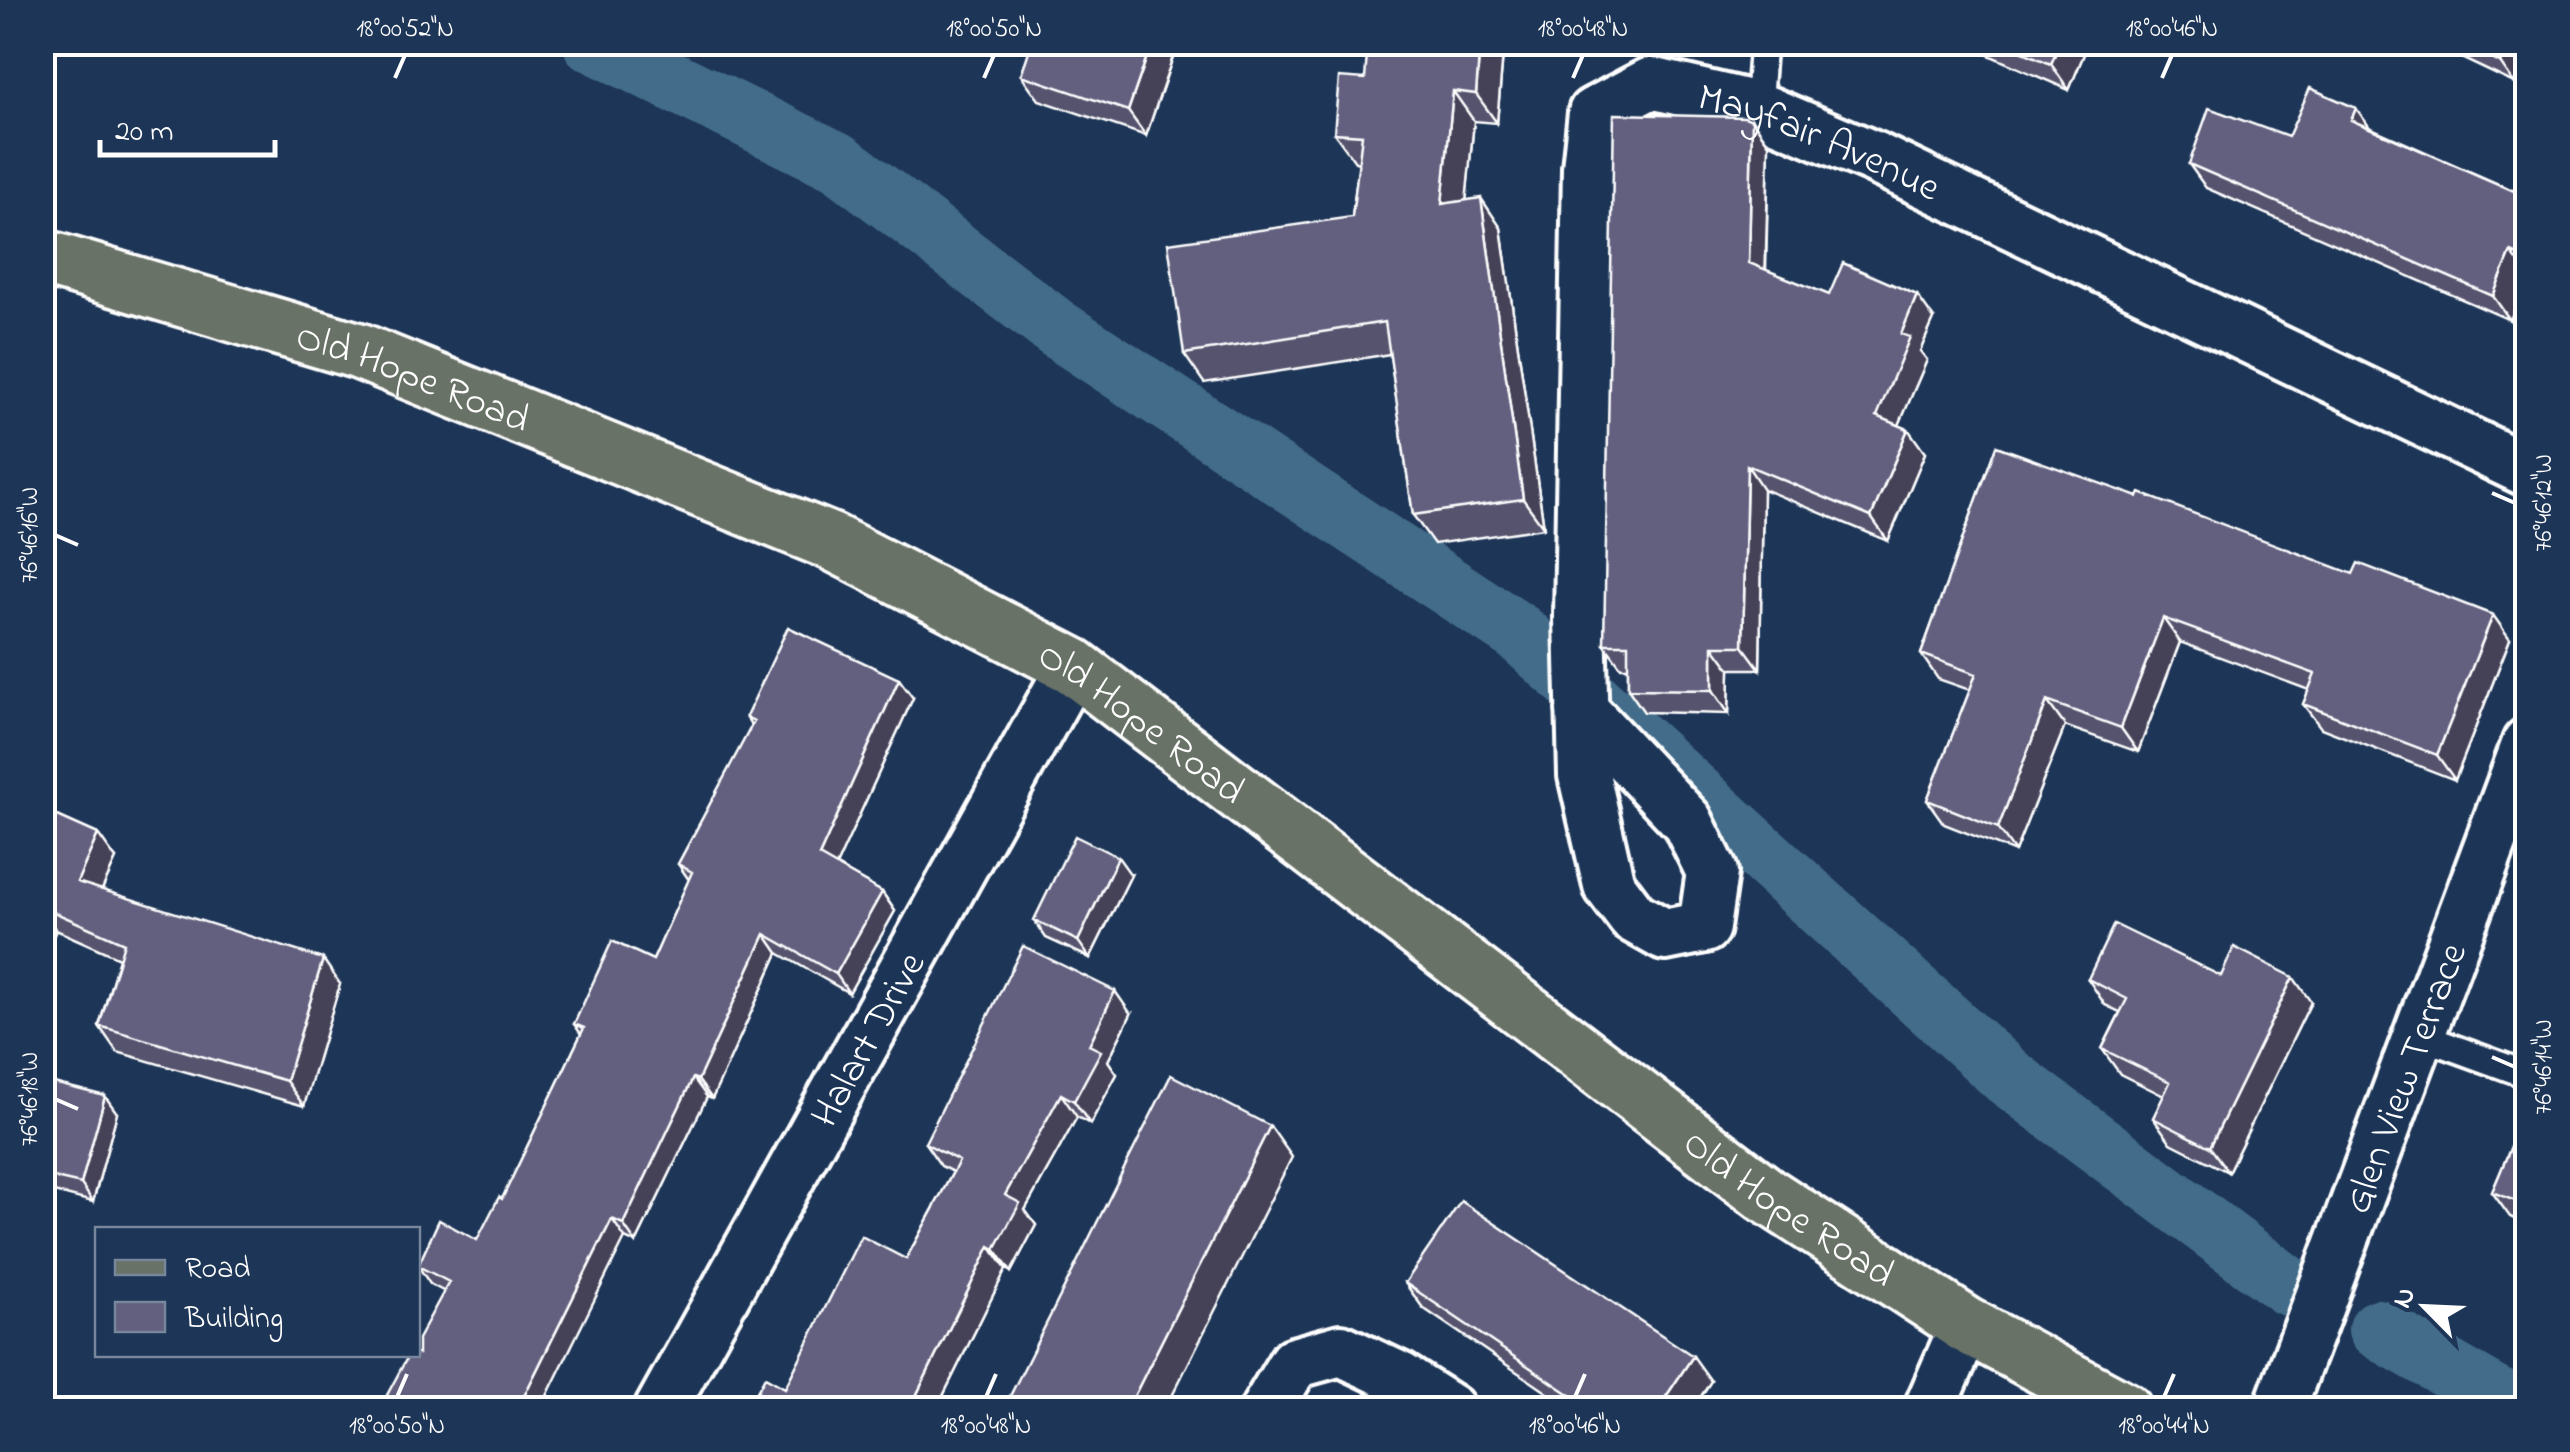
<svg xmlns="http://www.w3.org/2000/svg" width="2570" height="1452" font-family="'Indie Flower',sans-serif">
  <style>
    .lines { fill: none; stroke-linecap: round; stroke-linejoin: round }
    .canal { stroke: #426c89; stroke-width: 60 }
    .service-casing { stroke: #fff; stroke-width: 32 }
    .minor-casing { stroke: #fff; stroke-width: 58 }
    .primary-casing { stroke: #fff; stroke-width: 62 }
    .service { stroke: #1d3557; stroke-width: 25 }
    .minor { stroke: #1d3557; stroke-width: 50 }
    .primary { stroke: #697266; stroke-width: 55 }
    .wall { fill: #54526d; stroke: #fff; stroke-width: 2.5 }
    .shaded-wall { fill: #454259; stroke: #fff; stroke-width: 2.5 }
    .building { fill: #625f7f; stroke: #fff; stroke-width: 2.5 }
    .ticks { fill: none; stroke: #fff; stroke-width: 4 }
    .labels { text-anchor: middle; stroke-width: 8; stroke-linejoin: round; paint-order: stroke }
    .street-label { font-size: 40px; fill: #fff; stroke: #1d3557 }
    .neatline { fill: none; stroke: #fff; stroke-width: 4 }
    .ticks-label { font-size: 25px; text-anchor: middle; fill: #fff }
  </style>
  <rect width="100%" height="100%" fill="#1d3557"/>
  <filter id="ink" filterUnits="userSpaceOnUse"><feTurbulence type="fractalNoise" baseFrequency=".01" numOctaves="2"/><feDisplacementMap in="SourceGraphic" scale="20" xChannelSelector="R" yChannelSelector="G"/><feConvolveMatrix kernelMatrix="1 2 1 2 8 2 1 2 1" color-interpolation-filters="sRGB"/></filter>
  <g filter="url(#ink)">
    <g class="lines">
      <!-- canal -->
      <path class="canal" d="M592,42l248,121 216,165 463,305 489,444 280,209
        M2378,1329l141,81"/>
      <defs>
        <path id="service" d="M1758,108l5,-66
          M2418,1035l110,40"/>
        <g id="minor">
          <path id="s1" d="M1582,710l105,111 25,51 -8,55 -39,8 -32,-18 -24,-32 -25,-110 -4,-158 8,-449 6,-55 57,-30 107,25 115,49 655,314"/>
          <path id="s2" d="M660,1410l413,-744"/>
          <path d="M1266,1410l28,-47 47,-13 59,28 50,32"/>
          <path d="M1929,1410l37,-85"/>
          <path id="s3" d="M2279,1410l249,-667"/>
        </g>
        <g id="primary">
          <path id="s4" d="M42,257l317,94 473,191 241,124 692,528 201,131 158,85"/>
        </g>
      </defs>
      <!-- service casing -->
      <use href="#service" class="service-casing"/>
      <!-- minor casing -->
      <use href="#minor" class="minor-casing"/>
      <!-- primary casing -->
      <use href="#primary" class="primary-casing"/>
      <!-- service -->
      <use href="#service" class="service"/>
      <!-- minor -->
      <use href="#minor" class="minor"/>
      <!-- primary -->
      <use href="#primary" class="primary"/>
    </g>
    <!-- wall -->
    <path class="wall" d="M1178,42l-32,94 -107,-36 -18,-25z
      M1504,42l-7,81 -23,-2 -8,79 35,28 43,300 -110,16 -21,-29 -23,-161 -186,29 -20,-29 168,-137 7,-54 -4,-1 -21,-29 31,-54z
      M1959,42h130l-20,48z
      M2449,42h79v29l-6,-3 -8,15 -55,-26z
      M1752,120l17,24 -3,126 63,25 105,24 -14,32 7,9 -28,65 26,28 -37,88 -125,-52 -3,180h-30l-1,45 -85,-2 -16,-23v-22h-7l-17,-23z
      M2371,128l157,69v81l-18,42 -304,-132 -17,-24z
      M1996,446l514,193 -55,141 -134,-52 -18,-24 6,-14 -129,-48 -42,110 -73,-26 -50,126 -71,-28 -17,-24 43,-110 -32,-11 -17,-25z
      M913,698l-77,168 46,26 13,19 -46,82 -71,-40 -66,146 -5,-2 -71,146 -11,-5 -182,53 -13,-7 -12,-18 59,-26 25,-41 79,-165 -7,-10 79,-64 36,-80 -11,-16 74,-138 -6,-9z
      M42,809l74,50 -14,31 238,94 -36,122 -187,-54 -18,-26 20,-68 -63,-28 -14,32z
      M1131,875l-41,83 -44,-20 -12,-18z
      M2221,976l90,26 -83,170 -57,-29 -18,-25 11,-22 -44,-22 -18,-25 18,-37 -15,-7 -17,-26z
      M1131,1014l-23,47 9,13 -27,50 -13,-7 -52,93 11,15 -25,47 -5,-3 -70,141h-189l38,-22 121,-129 47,-87 -12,-6 -16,-23z
      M42,1080l75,33 -24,89 -51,-13z
      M2528,1106v118l-18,-7 -18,-25z
      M1405,1283l306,98 -19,29h-119l-150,-102z"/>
    <!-- shaded-wall -->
    <path class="shaded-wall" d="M1152,42h26l-32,94 -18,-25z
      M1480,42h24l-7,81 -21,-29z
      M2060,42h29l-20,48 -18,-26z
      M2508,48l14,20 -8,15 -14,-20z
      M1453,91l21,30 -11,112 -21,-29z
      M2356,108l17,24 -22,-12z
      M1752,120l17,24 -4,142 -16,-23z
      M1481,198l20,30 43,300 -21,-29z
      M2511,252l17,23v3l-18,42 -17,-24z
      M1917,295l17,24 -14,32 7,9 -34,79 -16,-23 24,-82z
      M1908,429l17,24 -37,88 -17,-24z
      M1747,465l16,24 -3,180 -17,-23z
      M2493,615l17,24 -55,141 -18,-25z
      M2163,618l17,24 -42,110 -17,-24z
      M1713,646l17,23 -1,45 -16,-24z
      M899,679l14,19 -81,177 -13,-19z
      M2047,701l18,25 -50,126 -17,-24z
      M98,834l18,25 -22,48 -17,-25z
      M1118,857l13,18 -41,83 -12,-17z
      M882,892l13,19 -46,82 -13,-19z
      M42,910l14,20 -14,32z
      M765,934l13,19 -66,146 -14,-19z
      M323,959l17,25 -36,122 -18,-25z
      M2293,977l18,25 -83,170 -18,-25z
      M1115,991l16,23 -23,47 9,13 -27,50 -16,-23 15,-56z
      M693,1078l14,19 -71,146 -13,-19z
      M1061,1094l16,23 -52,93 11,15 -25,47 -16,-23 10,-54z
      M105,1096l12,17 -24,89 -12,-18z
      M1270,1126l22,31 -127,253h-38z
      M612,1219l13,19 -85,172h-23z
      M990,1246l16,23 -70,141h-25l-1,-2z
      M1693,1356l18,25 -19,29h-35z"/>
    <!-- building -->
    <path class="building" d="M1032,42h120l-24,69 -107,-36z
      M1368,42h112l-4,52 -23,-3 -11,113 39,-6 42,301 -110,16 -28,-193 -201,32 -16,-111 184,-26 10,-82 -28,-2 5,-56 26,2z
      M2000,42h60l-9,22z
      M2458,42h70v15l-20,-9 -8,15z
      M2310,88l46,20 -5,12 177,77v62l-17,-7 -18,44 -304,-132 20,-56 79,29z
      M1614,114l131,3 7,3 -3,143 80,32 14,-32 74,32 -16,39 9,3 -33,79 31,13 -37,88 -124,-52 -4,181h-30v44l-85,-1v-45h-24z
      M1996,446l142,51 2,-4 213,81 5,-11 135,52 -56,140 -134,-51 12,-30 -152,-56 -42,110 -74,-27 -49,127 -71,-28 49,-126 -55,-20z
      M788,627l111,52 -80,177 63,36 -46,82 -71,-40 -67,146 -5,-2 -70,146 -11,-5 -95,191h-138l30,-56h9v-15l31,-57 -31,-16 21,-46 38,20 22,-43 3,2 82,-171 -10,-4 38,-83 41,19 39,-88 -14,-8 76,-143 -8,-4z
      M42,809l56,25 -21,48 246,77 -37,122 -187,-55 25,-83 -82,-36z
      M1075,836l43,21 -40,84 -44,-21z
      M2114,924l107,52 13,-29 59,30 -83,170 -57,-29 17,-36 -68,-33 25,-50 -39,-20z
      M1023,946l92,45 -26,54 12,6 -27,50 -13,-7 -56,101 15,8 -25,46 -5,-3 -80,162 -10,-5 -4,7h-149l18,-33 20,11 76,-152 45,23 53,-98 -34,-18z
      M1171,1075l99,51 -143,284h-124z
      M42,1080l63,16 -24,88 -39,-9z
      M2528,1106v100l-36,-14z
      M1461,1201l232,155 -36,54h-64l-188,-127z"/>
  </g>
  <!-- ticks -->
  <path class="ticks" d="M395,78l10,-23M984,78l10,-23M1573,78l10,-23M2162,78l10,-23M2492,493l23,10M55,535l23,10M2492,1057l23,10M55,1099l23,10M397,1397l10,-23M986,1397l10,-23M1575,1397l10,-23M2164,1397l10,-23"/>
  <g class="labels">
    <!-- street labels -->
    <g class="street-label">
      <text dy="14" stroke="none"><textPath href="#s1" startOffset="1400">Mayfair Avenue</textPath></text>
      <text dy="14" stroke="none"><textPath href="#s4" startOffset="390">Old Hope Road</textPath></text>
      <text dy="14" stroke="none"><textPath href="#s4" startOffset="1200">Old Hope Road</textPath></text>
      <text dy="14" stroke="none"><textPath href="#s2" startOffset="425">Halart Drive</textPath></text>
      <text dy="14" stroke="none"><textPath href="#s3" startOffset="355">Glen View Terrace</textPath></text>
      <text dy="14" stroke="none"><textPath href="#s4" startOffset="2010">Old Hope Road</textPath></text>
    </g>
  </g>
  <!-- margin -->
  <rect width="2570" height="1452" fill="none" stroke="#1d3557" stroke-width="110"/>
  <!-- legend -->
  <rect x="95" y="1227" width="325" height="130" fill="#1d3557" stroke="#77869a" stroke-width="2.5"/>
  <rect x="115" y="1260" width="50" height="15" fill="#697266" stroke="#77869a" stroke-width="2.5"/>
  <text x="185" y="1277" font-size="30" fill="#ffffff">Road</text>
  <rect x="115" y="1302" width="50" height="30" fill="#625f7f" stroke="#77869a" stroke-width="2.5"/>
  <text x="185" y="1327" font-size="30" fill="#ffffff">Building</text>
  <!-- north arrow -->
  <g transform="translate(2425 1307) rotate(294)" stroke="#1d3557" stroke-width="8" paint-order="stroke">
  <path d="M0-8L18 38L0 25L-18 38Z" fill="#ffffff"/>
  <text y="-15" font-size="28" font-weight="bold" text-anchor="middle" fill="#ffffff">N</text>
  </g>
  <!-- scale -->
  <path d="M100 140v15h175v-15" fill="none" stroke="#ffffff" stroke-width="5"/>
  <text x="115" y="140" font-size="30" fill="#ffffff" stroke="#1d3557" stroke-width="8" paint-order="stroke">20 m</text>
  <rect x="55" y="55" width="2460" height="1342" class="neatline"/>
  <g class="ticks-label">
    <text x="405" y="36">18°00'52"N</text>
    <text x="994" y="36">18°00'50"N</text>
    <text x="1583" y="36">18°00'48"N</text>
    <text x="2172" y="36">18°00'46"N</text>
    <text transform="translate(2542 503) rotate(-90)" y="9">76°46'12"W</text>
    <text transform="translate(28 535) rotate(-90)" y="9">76°46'16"W</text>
    <text transform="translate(2542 1067) rotate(-90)" y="9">76°46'14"W</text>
    <text transform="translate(28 1099) rotate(-90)" y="9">76°46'18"W</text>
    <text x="397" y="1433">18°00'50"N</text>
    <text x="986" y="1433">18°00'48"N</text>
    <text x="1575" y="1433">18°00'46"N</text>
    <text x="2164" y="1433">18°00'44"N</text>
  </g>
</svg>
